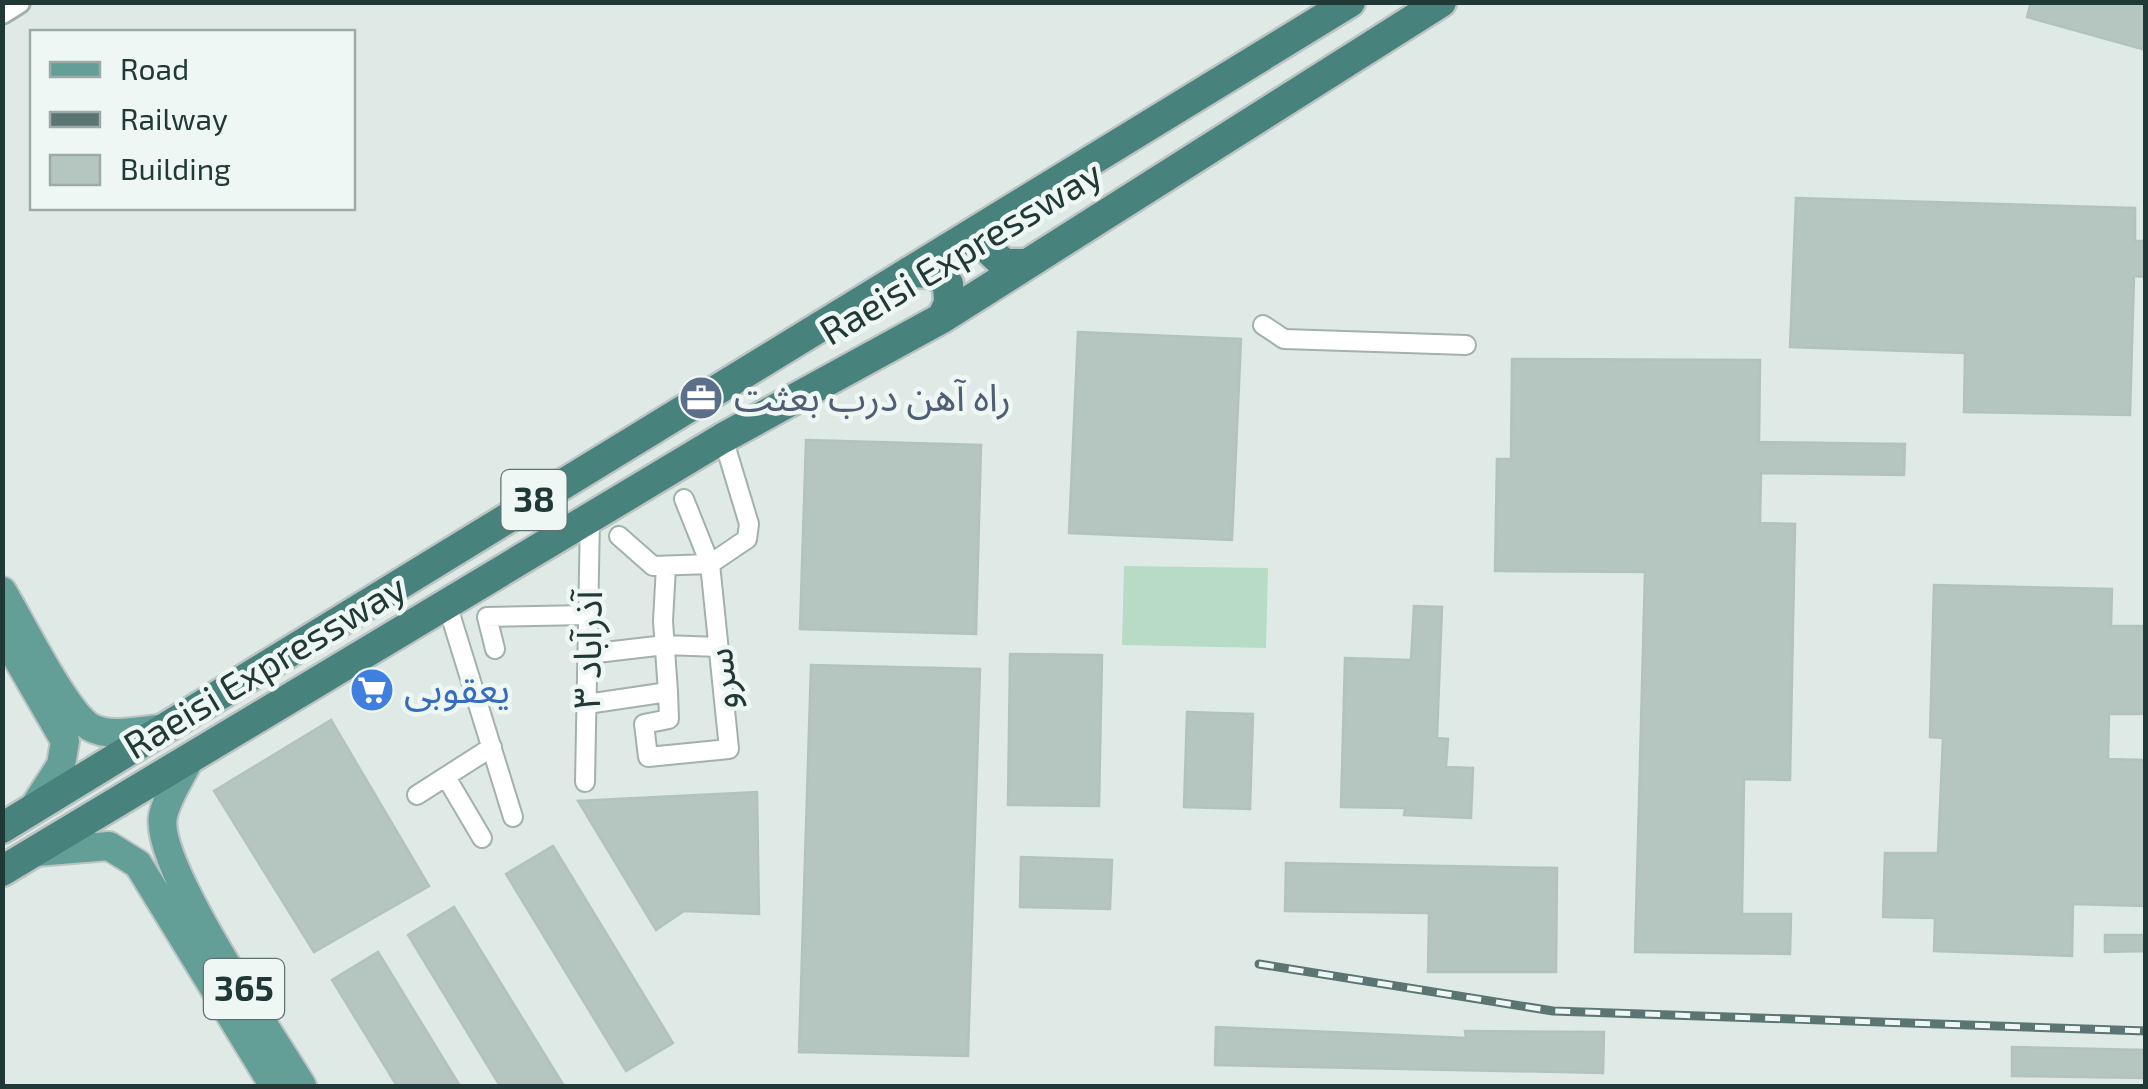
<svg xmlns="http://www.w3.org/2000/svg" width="2148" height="1089" font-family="'Exo 2','Noto Sans Arabic',sans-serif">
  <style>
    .green { fill: #b8dbc6 }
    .building { fill: #b5c5c0; stroke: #b2c3be; stroke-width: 2.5 }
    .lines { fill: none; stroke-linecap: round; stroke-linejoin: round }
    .minor-casing { stroke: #a2b1ae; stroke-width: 22 }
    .tertiary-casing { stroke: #a2b1ae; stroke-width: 28 }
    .primary-casing { stroke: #bcc4c3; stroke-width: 32 }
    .trunk-casing { stroke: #bcc4c3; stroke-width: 35 }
    .minor { stroke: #fff; stroke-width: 18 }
    .tertiary { stroke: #fff; stroke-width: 22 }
    .primary { stroke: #649f97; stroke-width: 28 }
    .trunk { stroke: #48827c; stroke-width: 30 }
    .rail-casing { stroke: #5b7572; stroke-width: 9 }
    .rail { stroke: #eff7f4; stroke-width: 5; stroke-dasharray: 15; stroke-linecap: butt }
    .labels { text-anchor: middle; stroke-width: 9; stroke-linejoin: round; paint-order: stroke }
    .shield { fill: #eff7f4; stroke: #5f726f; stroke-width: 2.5 }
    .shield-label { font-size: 35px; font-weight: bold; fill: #213936 }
    .street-label { font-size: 38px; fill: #213936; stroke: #eff7f4 }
    .service-label { font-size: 38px; fill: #4e5e75; stroke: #eff7f4; text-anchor: start }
    .shop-label { font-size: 38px; fill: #366cbe; stroke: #eff7f4; text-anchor: start }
  </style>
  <rect width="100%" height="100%" fill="#dfeae7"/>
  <!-- green -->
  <path class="green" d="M1124,566l144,2 -2,80 -144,-3z"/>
  <!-- building -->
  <path class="building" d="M2031,2h115v48l-119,-33z
    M1796,198l339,10v33h11v36l-12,-1 -4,139 -166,-3 1,-59 -175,-6z
    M1078,332l163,7 -9,201 -163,-7z
    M1512,359l248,1 -1,82 146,2 -1,31 -143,-2 -1,50 35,1 -5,256 -46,-1 -2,135h49l-1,40 -155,-2 10,-380 -150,-1 2,-112h14z
    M806,440l175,5 -5,189 -176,-5z
    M1934,585l178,4 -1,37h35v88h-37l-1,45 38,1v146l-73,-2 -1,52 -138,-5 1,-33 -52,-1 2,-64h53l5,-115 -13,-1z
    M1414,606l28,1 -5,131 11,1 -2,28 27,1 -2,50 -67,-3 1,-7 -64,-1 4,-149 66,2z
    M1010,654l92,1 -3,151 -91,-1z
    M811,665l169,4 -12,387 -169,-4z
    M1187,712l66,2 -3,95 -66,-2z
    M331,720l98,166 -115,66 -100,-161z
    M757,792l2,122 -75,-3 -28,19 -78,-129z
    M553,846l120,197 -47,28 -120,-197z
    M1021,857l91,3 -2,49 -90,-2z
    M1286,863l271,5 -1,104h-128l1,-59 -144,-2z
    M454,907l110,179h-64l-92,-151z
    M2105,935h41v16l-41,1z
    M378,952l82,134h-63l-65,-106z
    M1216,1027l250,11 -1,-7 139,1 -1,41 -388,-8z
    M2012,1047l134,3v28l-134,-2z"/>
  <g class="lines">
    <defs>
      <path id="minor" d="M1263,325l21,14 182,6
        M619,536l34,30 57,-2 -26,-65
        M666,566l-3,55 5,71
        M447,604l66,213
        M495,649l-8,-32 101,-2
        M588,654l77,-9 53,2
        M587,704l81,-12 1,27 -25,5 4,33 81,-8 -19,-185 37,-25 2,-15 -26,-86
        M446,777l36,61
        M585,782l5,-264
        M417,795l75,-48"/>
      <path id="tertiary" d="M2,12l16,-10"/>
      <path id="primary" d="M2,591c18,29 63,121 88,136 19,11 49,4 69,2
        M2,632l63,109 -4,24 -29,45
        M189,760c-8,17 -22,37 -26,56 -10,48 110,221 139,270
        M36,852l73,-6 29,18 136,222"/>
      <path id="trunk" d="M991,223l-5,24 18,17h22
        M909,272l25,1 14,11 1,19 -7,15
        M2,828l1348,-826
        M2,871l721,-433 219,-120 499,-316"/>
    </defs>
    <!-- minor casing -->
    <use href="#minor" class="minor-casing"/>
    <!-- tertiary casing -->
    <use href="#tertiary" class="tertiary-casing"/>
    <!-- primary casing -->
    <use href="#primary" class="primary-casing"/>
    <!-- trunk casing -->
    <use href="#trunk" class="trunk-casing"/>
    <!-- minor -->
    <use href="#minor" class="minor"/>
    <!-- tertiary -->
    <use href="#tertiary" class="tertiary"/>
    <!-- primary -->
    <use href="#primary" class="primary"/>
    <!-- trunk -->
    <use href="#trunk" class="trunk"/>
    <defs>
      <path id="rail" d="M1259,964l294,47 593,20"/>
    </defs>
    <!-- rail casing -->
    <use href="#rail" class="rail-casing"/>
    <!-- rail -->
    <use href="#rail" class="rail"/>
  </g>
  <!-- icons -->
  <defs>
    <symbol id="office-disc" viewBox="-11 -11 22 22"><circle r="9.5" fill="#5c6f8a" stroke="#eff7f4"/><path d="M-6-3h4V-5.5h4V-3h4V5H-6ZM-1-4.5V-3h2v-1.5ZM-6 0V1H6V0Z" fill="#fff"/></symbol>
    <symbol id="supermarket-disc" viewBox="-11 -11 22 22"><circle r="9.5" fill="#3f7fe0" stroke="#eff7f4"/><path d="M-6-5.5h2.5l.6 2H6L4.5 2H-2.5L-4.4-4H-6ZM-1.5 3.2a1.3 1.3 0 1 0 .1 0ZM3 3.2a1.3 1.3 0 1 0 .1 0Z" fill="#fff"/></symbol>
  </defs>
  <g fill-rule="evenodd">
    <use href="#office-disc" x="676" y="373" width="50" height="50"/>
    <use href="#supermarket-disc" x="347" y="665" width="50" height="50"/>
  </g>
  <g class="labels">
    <!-- shield labels -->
    <g class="shield">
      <rect x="501.5" y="470" width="65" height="60" rx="8"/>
      <rect x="204" y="959" width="80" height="60" rx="8"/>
    </g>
    <g class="shield-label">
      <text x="534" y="512">38</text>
      <text x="244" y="1001">365</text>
    </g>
    <!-- street labels -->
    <g class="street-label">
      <text transform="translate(961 253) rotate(-31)" y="13">Raeisi Expressway</text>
      <text transform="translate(588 650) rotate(-89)" y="13">۳ آذرآباد</text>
      <text transform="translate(265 667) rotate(-31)" y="13">Raeisi Expressway</text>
      <text transform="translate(722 679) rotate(-96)" y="13">سرو</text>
    </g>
    <!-- service labels -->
    <g class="service-label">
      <text x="734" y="411">راه آهن درب بعثت</text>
    </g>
    <!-- shop labels -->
    <g class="shop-label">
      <text x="404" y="703">یعقوبی</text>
    </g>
  </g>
  <!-- border -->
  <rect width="2148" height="1089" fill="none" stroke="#213936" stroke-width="10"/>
  <!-- legend -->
  <rect x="30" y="30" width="325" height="180" fill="#eff7f4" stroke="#9daba8" stroke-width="2.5"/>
  <rect x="50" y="62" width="50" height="15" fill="#649f97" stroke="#9daba8" stroke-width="2.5"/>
  <text x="120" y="80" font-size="30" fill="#213936">Road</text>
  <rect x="50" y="112" width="50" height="15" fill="#5b7572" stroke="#9daba8" stroke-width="2.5"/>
  <text x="120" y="130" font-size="30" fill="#213936">Railway</text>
  <rect x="50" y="155" width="50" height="30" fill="#b5c5c0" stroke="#9daba8" stroke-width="2.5"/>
  <text x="120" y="180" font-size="30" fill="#213936">Building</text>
</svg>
